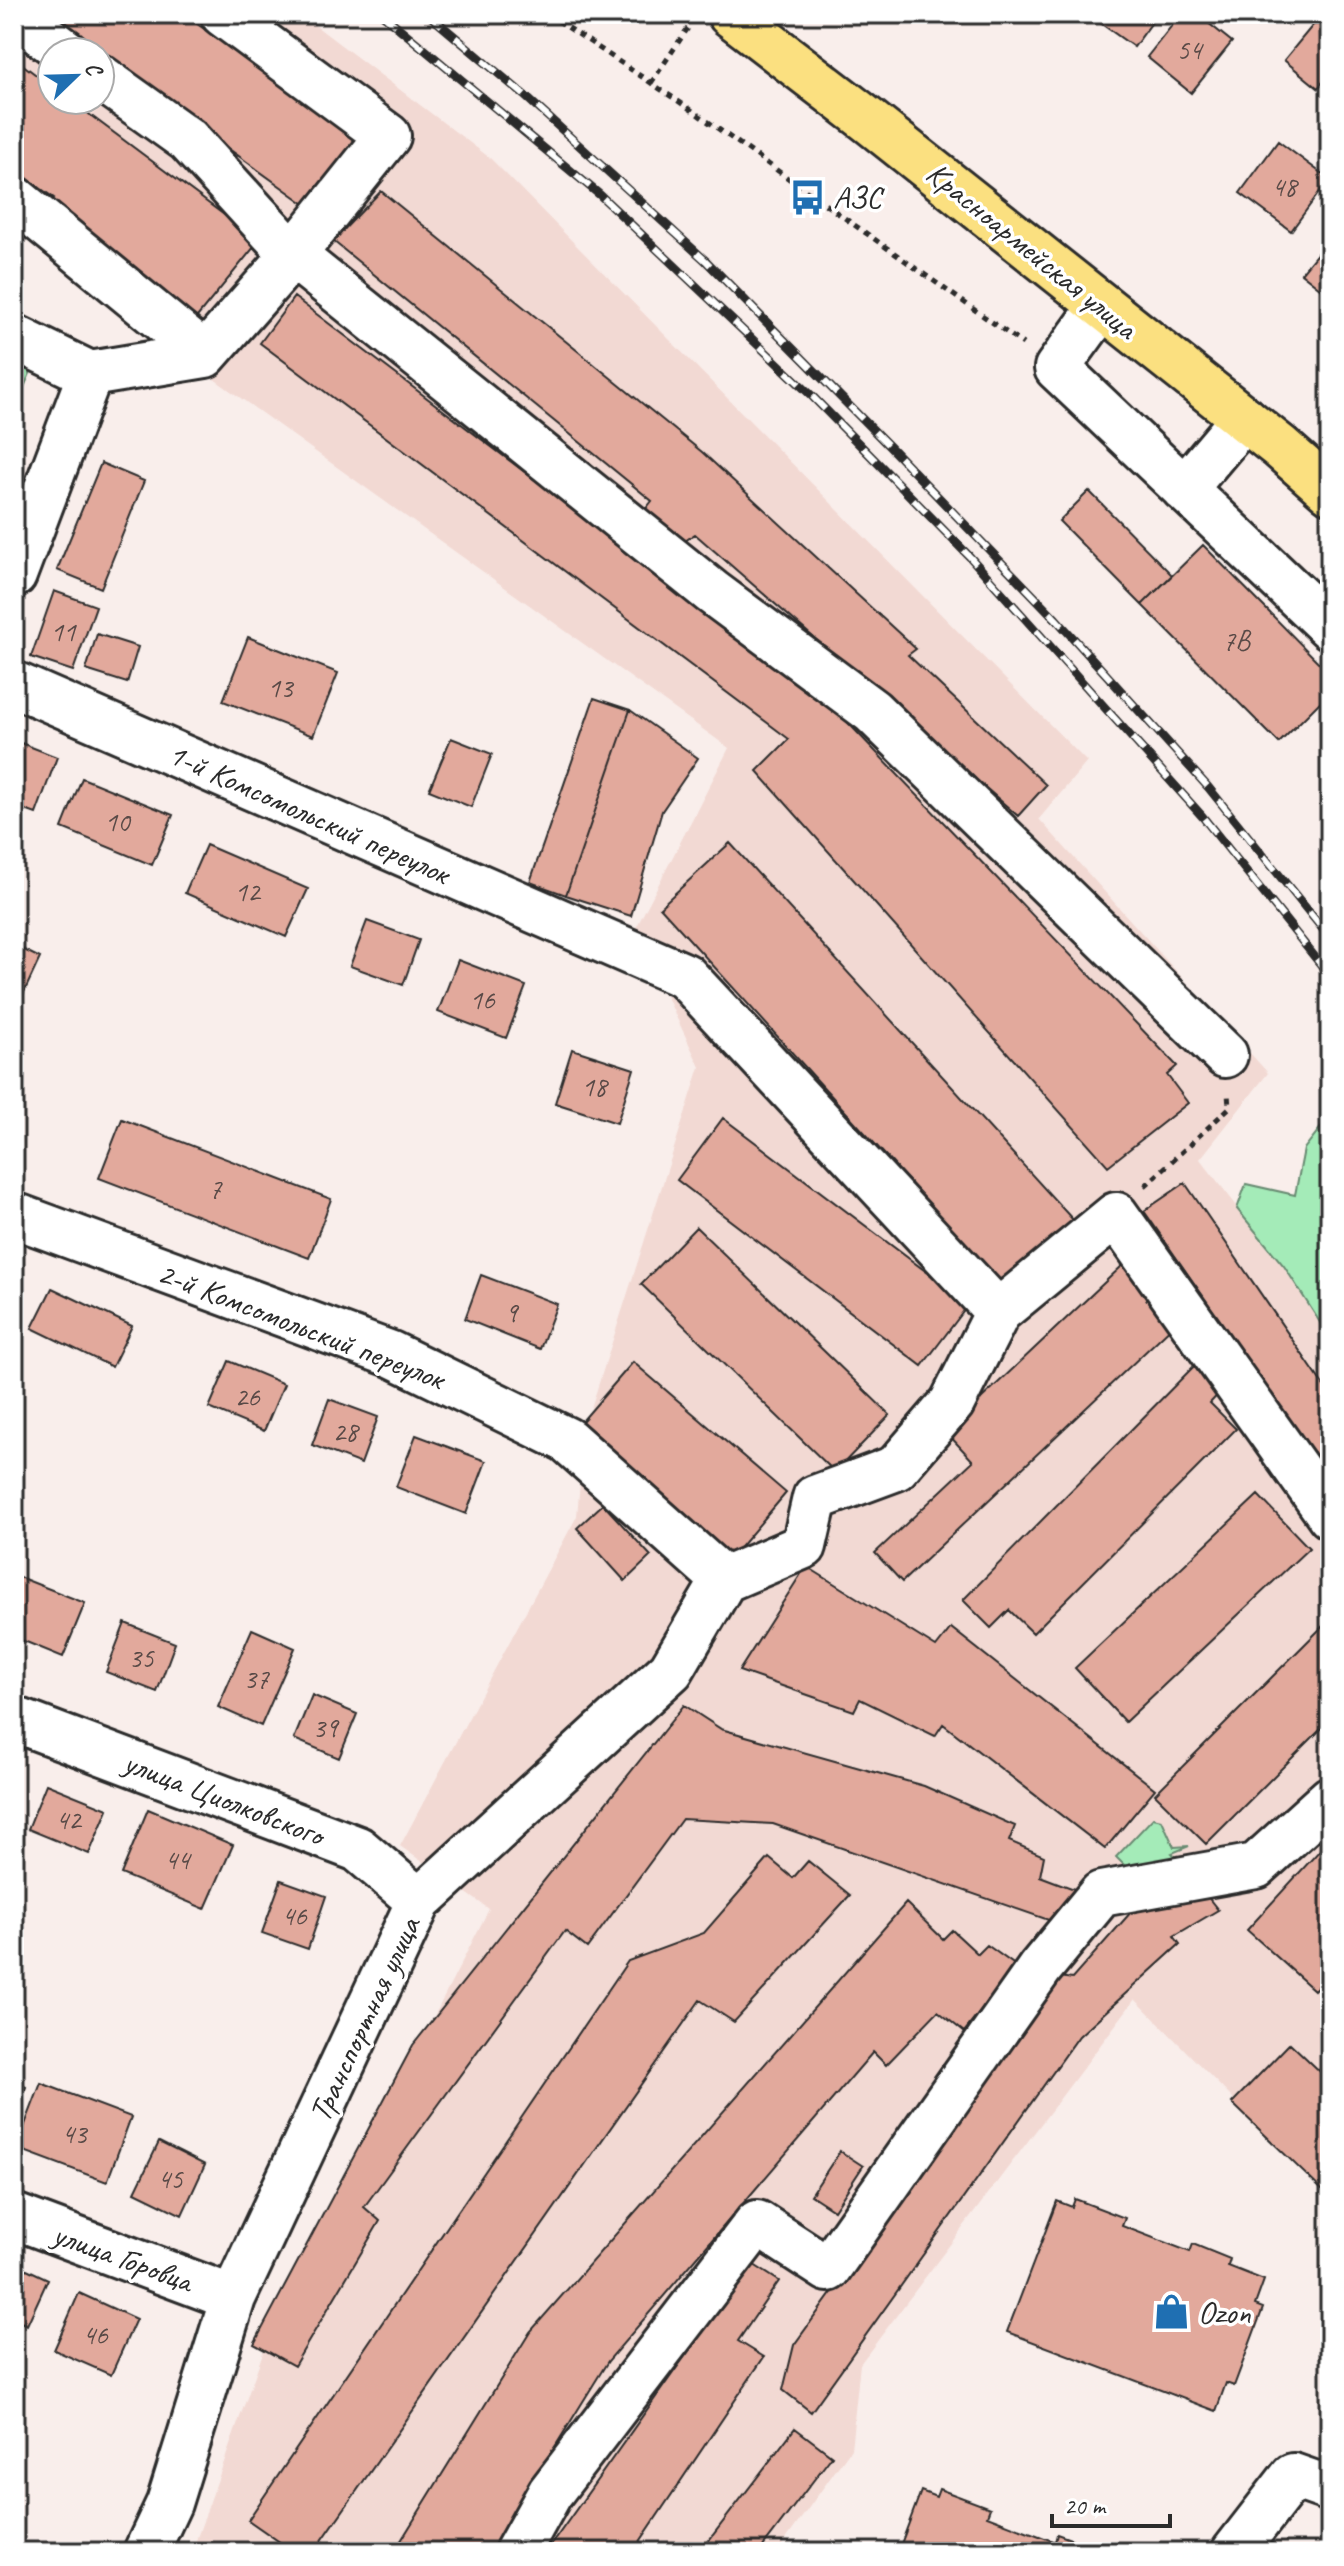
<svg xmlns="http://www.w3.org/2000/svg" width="1344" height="2566" font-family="Caveat,sans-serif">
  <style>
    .built { fill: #f2d9d3; fill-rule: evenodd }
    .green { fill: #a4ebb8; stroke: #688b72; stroke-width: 2 }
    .building { fill: #e2a99c; stroke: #2b2b2b; stroke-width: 2 }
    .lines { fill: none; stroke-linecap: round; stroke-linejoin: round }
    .minor-casing { stroke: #2b2b2b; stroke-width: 50 }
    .major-casing { stroke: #2b2b2b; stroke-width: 50 }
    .path { stroke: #2b2b2b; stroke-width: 5; stroke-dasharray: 6 6; stroke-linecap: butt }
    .minor { stroke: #fff; stroke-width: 44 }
    .major { stroke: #fbe080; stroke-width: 44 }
    .rail-casing { stroke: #2b2b2b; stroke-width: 9 }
    .rail { stroke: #fff; stroke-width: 6; stroke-dasharray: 18; stroke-linecap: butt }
    .labels { text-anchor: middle; stroke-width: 7; stroke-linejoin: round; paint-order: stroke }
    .number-label { font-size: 28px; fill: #594a47 }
    .poi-label { font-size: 32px; fill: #2b2b2b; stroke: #fff; text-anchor: start }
    .street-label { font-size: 32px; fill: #2b2b2b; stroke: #fff }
  </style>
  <rect width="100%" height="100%" fill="#f9eeeb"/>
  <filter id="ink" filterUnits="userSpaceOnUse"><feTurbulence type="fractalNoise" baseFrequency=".0125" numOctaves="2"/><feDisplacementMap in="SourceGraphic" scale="16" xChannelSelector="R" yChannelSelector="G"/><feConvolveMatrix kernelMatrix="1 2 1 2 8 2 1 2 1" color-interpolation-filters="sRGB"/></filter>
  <g filter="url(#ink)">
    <!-- built -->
    <path class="built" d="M14,14h286l190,144 597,604 -48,57 229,254 -68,86 84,107 46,72v860l-195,-199 -275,365 -9,85 -74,103h-585l73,-205 224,-438 -89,-63 177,-330 8,-89 115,-360 -65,-137 94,-182 -522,-374 -193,-161zM52,52h48v48h-48z"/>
    <!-- green -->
    <path class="green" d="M14,346l21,16 -21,48z
      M1326,1121l4,1v216l-46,-72 -47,-57 9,-25 49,11 9,-46z
      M1153,1818l9,2 12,27 15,-1 -17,7 8,8 -49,11 -15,-15z"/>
    <!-- building -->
    <path class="building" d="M42,14h141l185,131 -56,64 -212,-153v-4h-5z
      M1100,14h58l-24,33 -38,-27z
      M1181,14h16l35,28 -41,51 -44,-36z
      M1318,19l12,10v44l-12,15 -34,-28z
      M14,58l38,29v13h18l189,141 -70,86 -145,-120 10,-9 -40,-29z
      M1278,141l51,38 -38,52 -51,-38z
      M381,191l321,261 214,197 -8,6 138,130 -28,31 -323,-282 -10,7 -41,-30 8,-10 -319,-260z
      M1324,245l6,5v46l-29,-23z
      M294,297l535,406 348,363 -10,9 21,28 -80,63 -351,-395 32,-32 -529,-396z
      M101,463l43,18 -43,107 -44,-18z
      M1089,491l83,84 -30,30 -83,-84z
      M1203,545l127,129v18l-51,51 -137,-138z
      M54,591l42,15 -23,65 -42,-14z
      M97,634l41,13 -11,36 -41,-13z
      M248,637l90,36 -25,63 -90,-35z
      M594,698l36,12 -64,185 -36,-13z
      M630,710l68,48 -36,53 -31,105 -65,-21z
      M451,738l41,16 -21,53 -42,-17z
      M21,743l36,14 -21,57 -22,-8v-44z
      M82,778l91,37 -21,50 -90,-37z
      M730,843l344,378 -71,64 -343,-378z
      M206,845l102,44 -22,48 -101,-44z
      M367,921l52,19 -16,45 -53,-19z
      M14,945l26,13 -21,45 -5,-2z
      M458,960l68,26 -20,52 -68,-26z
      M572,1049l62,20 -17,54 -62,-20z
      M723,1118l246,186 -47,62 -245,-186z
      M122,1119l209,80 -22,59 -210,-80z
      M1185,1183l145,212v85l-186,-269z
      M696,1227l194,188 -55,57 -194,-188z
      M1123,1265l54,57 -275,260 -27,-29 98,-92 -27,-29z
      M481,1275l76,29 -17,45 -75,-30z
      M52,1288l80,38 -20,41 -80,-39z
      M1200,1360l26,26 -16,17 26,26 -203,204 -24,-23 -18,18 -28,-28z
      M229,1361l55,23 -20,47 -55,-23z
      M633,1362l153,131 -56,66 -153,-132z
      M329,1399l49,18 -17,47 -49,-19z
      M416,1435l70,26 -20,53 -70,-27z
      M1258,1495l51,53 -184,174 -50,-54z
      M603,1504l48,52 -26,25 -48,-53z
      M806,1566l130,81 15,-19 204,161 -50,60 -162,-125 -8,12 -75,-37 -6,12 -115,-40z
      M19,1577l66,26 -22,54 -49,-20v-48z
      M1330,1619v101l-124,124 -51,-50z
      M125,1623l50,20 -18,49 -51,-20z
      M252,1629l43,19 -34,78 -43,-19z
      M312,1695l45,19 -18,44 -45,-19z
      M684,1705l37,24 203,57 91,40 -6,15 35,15 -4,20 37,14 -14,35 -290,-101 -91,-5 -95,129 -22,-17 -201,276 16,14 -86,145 -40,-22 159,-299z
      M46,1784l62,25 -19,45 -61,-25z
      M148,1809l85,36 -28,64 -84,-35z
      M1330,1839v134l-16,17 -67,-60z
      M769,1858l24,20 15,-17 42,34 -116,127 -34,-22 -386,552h-20l-46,-32 380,-559 76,-28z
      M281,1880l45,16 -18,53 -46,-16z
      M1199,1886l19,24 -44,26 6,8 -101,92 -268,376 -28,-22 11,-45 266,-368 12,2 75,-85z
      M906,1903l37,36 9,-9 26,24 9,-9 29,21 -52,66 -26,-21 -52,54 -13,-13 -265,309 -118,191h-96l136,-220z
      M1290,2043l40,38v117l-98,-95z
      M14,2081l12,6 -12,28z
      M41,2083l90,34 -24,65 -91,-34z
      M159,2142l46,23 -23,50 -47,-23z
      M840,2151l23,15 -29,44 -23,-15z
      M1075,2199l50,19 -3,8 68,26 3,-8 37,15 -2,7 36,14 -9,25 8,3 -29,78 -8,-3 -10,28 -209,-79 50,-131 15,6z
      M14,2263l34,16 -21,46 -13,-6z
      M751,2263l28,18 -41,60 26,16 -131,195h-87z
      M79,2293l57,26 -25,56 -57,-25z
      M795,2428l37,28 -73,96h-59z
      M939,2489l51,19 -3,8 68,26 2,-8 38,14 -1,4h-196l23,-61 15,6z"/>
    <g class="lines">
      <defs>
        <path id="minor" d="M14,14l52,38
          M100,77l88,63 105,115 419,337 160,119 353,344
          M14,198l191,157
          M1102,306l-45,62 273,259
          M14,337l76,37 115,-19 88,-100 95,-119 -165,-122
          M1184,489l60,-71
          M14,575l76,-201
          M14,684l671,292 313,336
          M14,1215l377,139 176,86 157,140
          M724,1580l80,-34 11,-48 81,-30 56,-65 46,-91 118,-97 214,301
          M14,1719l344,130 61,52
          M14,2216l219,82
          M146,2552l23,-49 64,-205 186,-397 252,-231 53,-90
          M517,2552l33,-59 207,-270 71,46 212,-301 61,-74 155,-28 74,-67
          M1234,2552l59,-76 37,13"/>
        <path id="major" d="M730,14l138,106 412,327 50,44"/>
      </defs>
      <!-- minor casing -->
      <use href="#minor" class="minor-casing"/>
      <!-- major casing -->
      <use href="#major" class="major-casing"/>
      <!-- path -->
      <path class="path" d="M548,14l145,97 330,233
        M651,83l39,-58
        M1145,1186l84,-78 -1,-15"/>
      <!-- minor -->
      <use href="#minor" class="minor"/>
      <!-- major -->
      <use href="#major" class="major"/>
      <defs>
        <path id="rail" d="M382,14l218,181 211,200 159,162 232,259 128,160
          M428,14l96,81 182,166 183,185 167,173 152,168 122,151"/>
      </defs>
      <!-- rail casing -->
      <use href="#rail" class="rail-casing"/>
      <!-- rail -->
      <use href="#rail" class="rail"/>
    </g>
  </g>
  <!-- icons -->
  <defs>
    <symbol id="bus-bare" viewBox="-9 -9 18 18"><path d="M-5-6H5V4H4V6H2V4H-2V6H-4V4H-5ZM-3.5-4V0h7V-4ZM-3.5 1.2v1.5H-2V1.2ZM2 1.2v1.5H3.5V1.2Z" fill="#1f6fb2" stroke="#fff" stroke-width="2.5" paint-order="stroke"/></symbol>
    <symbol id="shop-bare" viewBox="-9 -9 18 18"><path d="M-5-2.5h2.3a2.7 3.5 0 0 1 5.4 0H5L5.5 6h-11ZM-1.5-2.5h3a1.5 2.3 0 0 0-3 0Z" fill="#1f6fb2" stroke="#fff" stroke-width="2.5" paint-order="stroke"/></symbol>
  </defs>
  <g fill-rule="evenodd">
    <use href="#bus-bare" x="782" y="172" width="51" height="51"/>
    <use href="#shop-bare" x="1146" y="2286" width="51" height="51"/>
  </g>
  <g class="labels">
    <!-- number labels -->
    <g class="number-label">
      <text x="1189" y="59">54</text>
      <text x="1284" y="196">48</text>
      <text x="63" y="641">11</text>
      <text x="1236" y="650">7В</text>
      <text x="280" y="697">13</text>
      <text x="117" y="831">10</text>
      <text x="247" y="901">12</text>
      <text x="482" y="1009">16</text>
      <text x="594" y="1096">18</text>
      <text x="215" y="1198">7</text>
      <text x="511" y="1322">9</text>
      <text x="247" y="1406">26</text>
      <text x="345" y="1441">28</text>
      <text x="141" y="1667">35</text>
      <text x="256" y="1688">37</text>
      <text x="325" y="1737">39</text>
      <text x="68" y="1829">42</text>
      <text x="177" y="1869">44</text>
      <text x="294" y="1925">46</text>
      <text x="74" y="2143">43</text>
      <text x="170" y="2188">45</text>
      <text x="95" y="2344">46</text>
    </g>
    <!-- poi labels -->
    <g class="poi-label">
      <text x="833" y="208">АЗС</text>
      <text x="1198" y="2323">Ozon</text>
    </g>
    <!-- street labels -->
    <g class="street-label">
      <text transform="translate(1032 250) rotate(39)" y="11">Красноармейская улица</text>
      <text transform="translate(309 813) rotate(24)" y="11">1-й Комсомольский переулок</text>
      <text transform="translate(301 1325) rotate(21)" y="11">2-й Комсомольский переулок</text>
      <text transform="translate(224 1798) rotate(21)" y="11">улица Циолковского</text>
      <text transform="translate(364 2019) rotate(-65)" y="11">Транспортная улица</text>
      <text transform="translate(123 2257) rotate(20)" y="11">улица Горовца</text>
    </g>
  </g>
  <!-- margin -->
  <rect width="1344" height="2566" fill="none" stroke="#fff" stroke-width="48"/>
  <rect x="24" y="24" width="1296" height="2518" fill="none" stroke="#2b2b2b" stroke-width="3" filter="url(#ink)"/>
  <!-- north arrow -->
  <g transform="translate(76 76) rotate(67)"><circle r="38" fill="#ffffff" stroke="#aaaaaa" stroke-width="2"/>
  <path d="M0-6L14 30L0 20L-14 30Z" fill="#1f6fb2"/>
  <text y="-12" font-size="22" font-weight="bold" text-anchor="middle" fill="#2b2b2b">С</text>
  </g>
  <!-- scale -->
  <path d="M1052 2514v12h118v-12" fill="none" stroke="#2b2b2b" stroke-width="4"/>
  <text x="1064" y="2514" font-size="24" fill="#2b2b2b" stroke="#ffffff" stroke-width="6" paint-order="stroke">20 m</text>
</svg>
